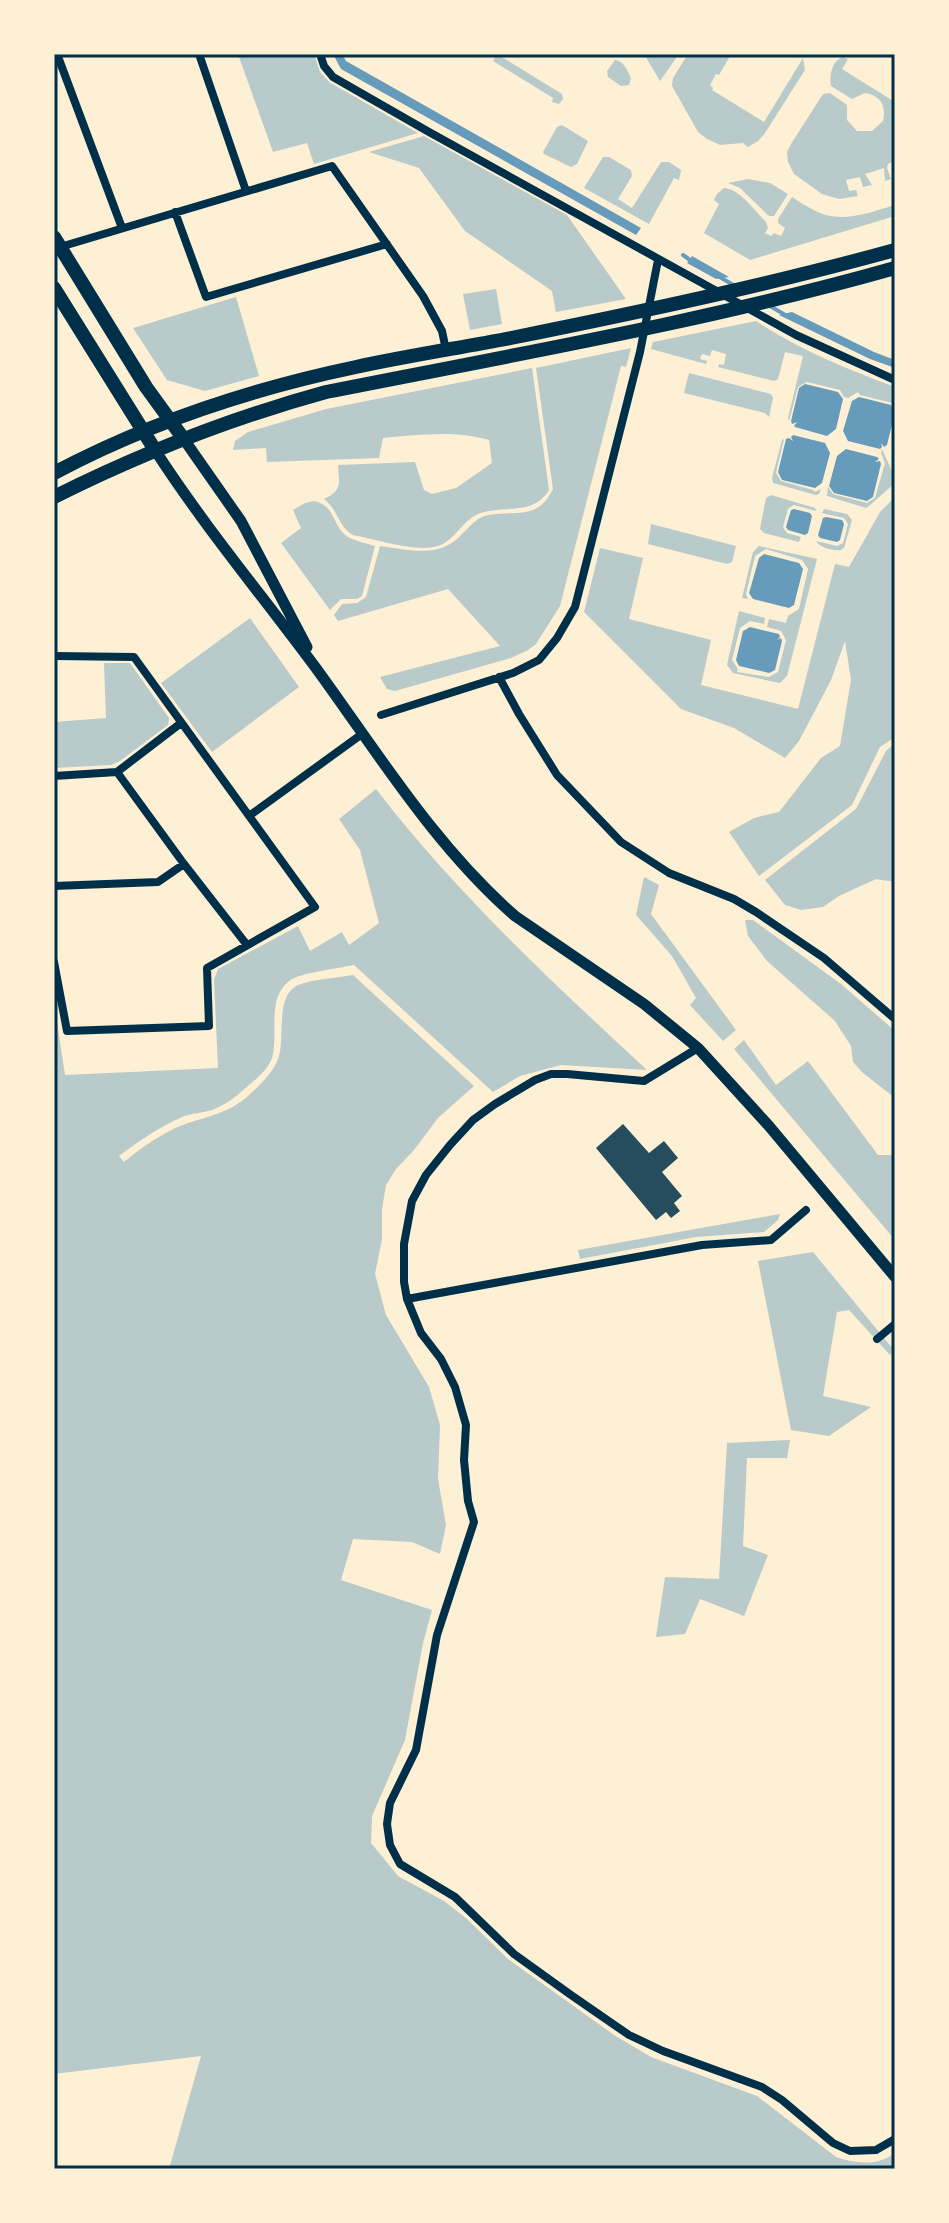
<svg xmlns="http://www.w3.org/2000/svg" width="949" height="2223" font-family="Manrope,sans-serif">
  <style>
    .green { fill: #b9caca }
    .water { fill: #669bbc }
    .lines { fill: none; stroke-linecap: round; stroke-linejoin: round }
    .stream { stroke: #669bbc; stroke-width: 4 }
    .building { fill: #264d5e }
    .minor { stroke: #003049; stroke-width: 8 }
    .tertiary { stroke: #003049; stroke-width: 11 }
    .primary { stroke: #003049; stroke-width: 14 }
    .neatline { fill: none; stroke: #003049; stroke-width: 3 }
  </style>
  <rect width="100%" height="100%" fill="#fdf0d5"/>
  <!-- green -->
  <path class="green" d="M238,54h76l6,18 9,10 89,51 -104,31 -7,-21 -34,9z
    M497,54l65,40 1,5 -4,5 -7,-2 1,-4 -60,-37z
    M644,54h35l-19,27z
    M688,54h40l-1,2 2,2 -10,17 -3,-1 -6,11 3,3 -1,2 52,32 39,-64 2,12 -40,63 -7,8 -10,6 -5,-4 -23,2 -13,-6 -9,-7 -26,-46 1,-8z
    M843,57l5,2 -6,10 53,33v58l-7,4 -1,4 4,11 -6,2 -1,-13 -19,6 7,11 -9,2 -3,-10 -14,3 3,11 7,-1 2,6 -19,3 -17,-5 -28,-20 -6,-12 -1,-10 4,-8 32,-50 7,-1 17,12v15l10,11h15l11,-10c4,-15 -3,-26 -18,-28l-13,6 -21,-13c-2,-10 1,-26 12,-29z
    M615,60c9,1 12,10 16,18l-2,7 -8,1 -13,-9 -1,-6z
    M562,125l26,16 -11,23 -6,3 -27,-13 -1,-2 14,-25z
    M424,136l143,79 59,84 -70,13 -4,-21 -87,-60 -46,-63 -50,-16z
    M603,157h6l22,13 1,6 -14,23 14,9 29,-46h8l12,8 -2,10 -5,-2 -25,46 -65,-36z
    M748,179l22,4 18,11 -14,22h-5l-29,-28 -12,-5z
    M724,188c16,1 31,23 42,34l2,6 -3,5 6,3 3,-3 7,3 4,-8 -7,-5v-4l14,-22c9,6 19,12 28,16 24,10 51,-1 75,-8v11l-145,44 -46,-27 15,-29 -5,-4 3,-6z
    M496,289l6,35 -32,6 -7,-36z
    M236,297l23,79 -54,15 -38,-11 -34,-52z
    M756,321c40,27 93,49 139,66v22l-3,-6 -32,-8 -2,-3 -10,6 -4,-1 -4,-7 -33,-8 -9,5 -9,34 -1,-3 15,-62 -18,-4 -7,27 -4,2 -56,-14 1,-3 5,1 2,-11 -14,-4 -2,6 -8,-2 -2,5 7,2 -1,3 -55,-15 2,-7z
    M631,348l-5,19 -5,-1 -61,240 -24,38 -8,6 -17,8 -116,33 -8,-2 -7,-12 120,-31 -52,-57 -110,32 -4,-6 8,-11 15,-1 9,-6 14,-51c23,3 53,11 73,-4 12,-8 20,-24 35,-27 28,-5 49,6 65,-26l-17,-121z
    M532,368l17,122c-17,28 -48,13 -73,25 -14,7 -22,26 -38,31 -22,7 -62,-7 -85,-11 -15,-8 -15,-26 -29,-36 19,-9 15,-15 14,-34l77,-3 9,28 8,4 24,-6 36,-25 -3,-23c-35,-10 -71,-5 -106,-2l-4,20 -112,4 -1,-14 -33,2 2,-9 13,-9 78,-23z
    M689,373l82,21 2,4 -4,19 -4,-4 -81,-20z
    M784,439l-8,34 5,8 32,9 2,2 6,-3 -2,5 -3,1 -43,-12 -1,-5 10,-38z
    M882,449l13,29v5l-26,23 -3,2 -39,-12 1,-9 5,7 34,9 8,-5 10,-35 -4,-10z
    M771,495l44,13 1,3 -22,-6 -6,4 -5,18 4,6 14,4 -2,5 -35,-9 -4,-4 6,-31z
    M895,497v240l-15,10 -28,58 -93,71 -30,-44 25,-14 25,-6 42,-54 19,-12 11,-66 -6,-39 -14,39 -32,61 -14,17 -51,-30 -53,-19 -97,-97 16,-64 43,10 -14,61 82,21 -10,45 97,24 37,-145 14,3 31,-55z
    M314,501c20,4 18,21 30,33 8,7 22,9 31,12l-13,50 -5,3h-16l-11,11 -49,-67 20,-15 -8,-18 12,-7z
    M824,509l23,5 5,6 -8,28 -3,2c-8,1 -21,-2 -25,-9l21,5 6,-3 5,-19 -4,-6 -22,-5z
    M651,524l85,22 -4,16 -5,2 -79,-20z
    M759,546l58,13 -30,117 -7,7 -47,-10 -6,-8 12,-54 26,7 -1,6 -14,-3 -10,7 -8,32 6,9 -1,3 32,5 9,-5 8,-32 -5,-9 -14,-4 2,-8 17,4 2,-7 11,-7 9,-40 -6,-9 -36,-11 -11,7 -9,38 2,5 -6,-1 11,-46z
    M250,618l49,69 -87,65 -51,-69z
    M104,663h26l39,55 -1,7 -48,36 -9,4 -57,3v-46l52,-4z
    M895,743v139l-19,-3 -37,17 -16,11 -22,3 -16,-5 -20,-25 91,-71 30,-58z
    M376,789c80,104 175,192 271,281l-86,-5 -41,11 -27,16 -139,-127c-15,3 -55,8 -65,16 -23,18 -10,53 -17,77 -4,12 -19,24 -29,32 -8,8 -20,16 -31,20 -10,3 -20,3 -30,7 -23,10 -43,24 -63,39l5,6c17,-14 35,-27 56,-36 24,-9 47,-12 67,-29 11,-10 26,-24 31,-38 8,-20 -4,-63 20,-74 15,-6 39,-7 55,-10l121,111 -36,32 -24,32 -18,19 -10,16 -4,24v30l-7,35 11,41 43,72 11,38 -2,54 8,46 -6,29 -28,-12 -59,-3 -12,41 91,30 -9,33 -18,97 -33,76 -1,27 27,33 46,25 22,17 42,41 106,76 37,22 106,39 79,61c19,7 43,9 59,-4v16h-726l32,-113 -147,18v-1073l11,74 153,-7 -4,-89 4,-10 80,-43 12,25 32,-19 7,13 30,-22 -19,-73 -21,-31z
    M644,877l15,8 -8,29 85,116 -13,11 -33,-36 6,-7 -24,-42 -36,-41z
    M745,920h8l88,64 54,47v67l-32,-25 -10,-11 -2,-16 -16,-25 -68,-60 -19,-25z
    M744,1040l32,45 32,-24 70,94h17v85l-161,-191z
    M780,1214l-2,6 -14,12 -68,5 -116,22 -2,-9z
    M813,1252l80,97 -3,6 -41,-45 -12,2 -14,84 48,11 -42,29 -38,-6 -33,-169z
    M790,1440l-3,18h-40l-4,88 25,9 -24,61 -44,-17 -15,35 -29,3 9,-60 54,2 8,-136z"/>
  <!-- water -->
  <path class="water" d="M333,54h9l4,7 295,167 -5,7 -295,-166z
    M692,256l37,21 -13,2 -29,-16z
    M792,312l82,40 21,8v8l-25,-9 -91,-44z
    M805,384l33,8 5,7 -7,30 -9,7 -32,-9 -1,-1 3,-4 -5,2 -1,-3 8,-33z
    M859,397l32,8 4,7 -8,33 -3,2 -3,-4 1,4 -2,2 -32,-8 -5,-10 9,-30z
    M793,435l32,8 5,10 -8,30 -7,5 -33,-8 -4,-8 8,-33 3,-1 4,3 -2,-4z
    M846,449l31,8 2,2 -4,3 5,-1 1,3 -8,33 -6,4 -33,-8 -5,-7 8,-30z
    M794,509l16,4 2,3 -4,17 -3,2 -17,-5 -2,-3 5,-17z
    M826,517l16,3 2,4 -4,16 -3,2 -17,-4 -2,-3 5,-17z
    M764,554l35,9 4,6 -9,36 -5,3 -36,-9 -4,-6 10,-35z
    M750,627l29,7 1,3 -3,3 4,-2 1,3 -7,29 -6,3 -30,-7 -3,-6 7,-29z"/>
  <g class="lines">
    <!-- stream -->
    <path class="stream" d="M683,255l10,7
      M718,276l17,10
      M770,306l17,10"/>
  </g>
  <!-- building -->
  <path class="building" d="M623,1124l26,29 15,-12 14,17 -16,14 20,24 -8,7 6,8 -9,7 -5,-6 -10,8 -60,-72z"/>
  <g class="lines">
    <!-- minor -->
    <path class="minor" d="M57,54l65,174
      M199,54l47,137
      M320,54l4,12 9,11 96,55 367,203 99,45
      M175,212l31,85 181,-53
      M60,247l272,-81 91,130 19,35 4,19
      M54,656l80,1 181,250 -108,61 2,58 -142,5 -13,-69
      M499,677l20,37 38,61 64,67 48,31 65,26 22,13 68,46 71,61
      M381,715l132,-42 26,-13 18,-22 18,-31 65,-255 18,-92
      M117,772l67,92 63,81
      M54,776l63,-4 64,-49
      M249,816l113,-82
      M54,886l104,-4 26,-18
      M698,1048l-54,33 -77,-7h-16l-16,6 -40,24 -22,16 -23,25 -24,30 -14,26 -8,43v38l3,17 14,34 20,26 14,28 11,38 -2,35 4,41 6,21 -37,113 -21,115 -26,53 -3,21 3,21 10,19 55,33 59,57 57,41 58,40 34,16 99,36 20,13 51,43 17,8 26,-1 19,-11
      M407,1299l295,-54 69,-5 35,-30
      M877,1339l18,-15"/>
    <!-- tertiary -->
    <path class="tertiary" d="M183,438l58,83 66,126
      M155,450c51,79 111,150 166,225 60,83 116,173 194,241l129,88 54,44 71,78 126,151"/>
    <!-- primary -->
    <path class="primary" d="M54,237l92,150 37,51
      M54,288l101,162
      M54,473c94,-50 197,-84 302,-106 51,-11 103,-19 155,-29 129,-26 257,-53 384,-88
      M54,497c88,-44 177,-79 272,-105 191,-38 382,-71 569,-124"/>
  </g>
  <!-- border -->
  <rect width="949" height="2223" fill="none" stroke="#fdf0d5" stroke-width="112"/>
  <rect x="56" y="56" width="837" height="2111" class="neatline"/>
</svg>
